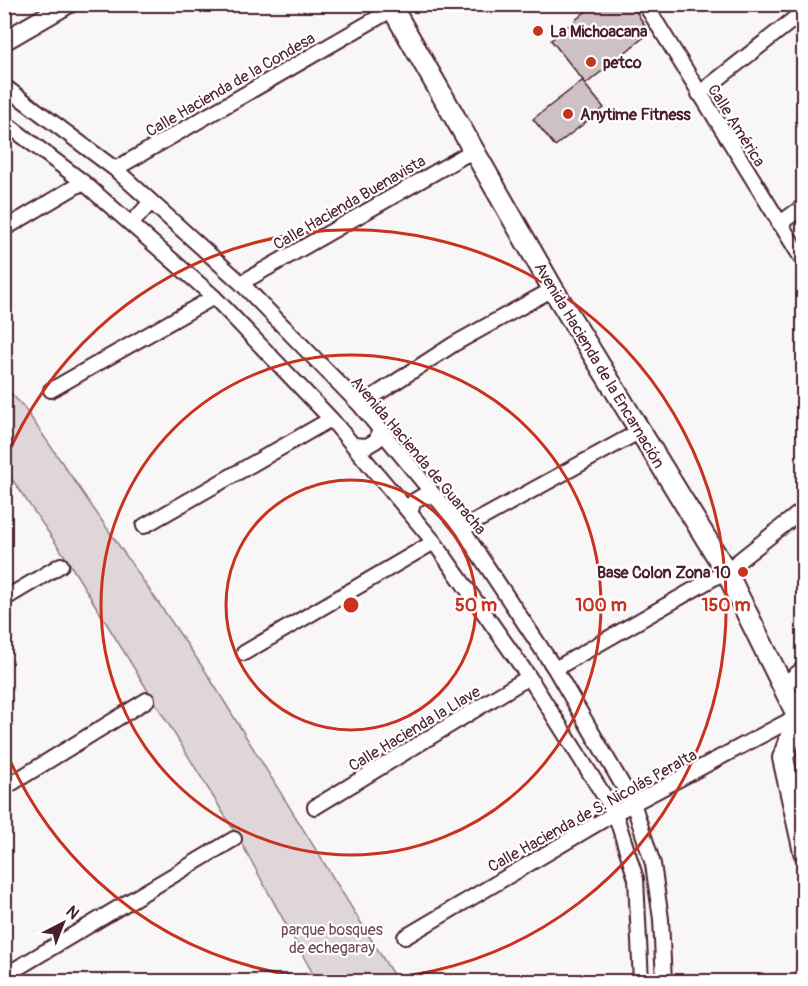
<svg xmlns="http://www.w3.org/2000/svg" width="808" height="986" font-family="Pangolin,sans-serif">
  <style>
    .green { fill: #ded6d9; stroke: #947a82; stroke-width: 1.5 }
    .building { fill: #cdc1c4; stroke: #4a1f2b; stroke-width: 1.5 }
    .lines { fill: none; stroke-linecap: round; stroke-linejoin: round }
    .minor-casing { stroke: #4a1f2b; stroke-width: 18 }
    .tertiary-casing { stroke: #4a1f2b; stroke-width: 22 }
    .secondary-casing { stroke: #4a1f2b; stroke-width: 24 }
    .minor { stroke: #fff; stroke-width: 14 }
    .tertiary { stroke: #fff; stroke-width: 18 }
    .secondary { stroke: #fff; stroke-width: 20 }
    .ring { fill: none; stroke: #c8321e; stroke-width: 3 }
    .poi-dot { fill: #c8321e; stroke: #fff; stroke-width: 2 }
    .labels { text-anchor: middle; stroke-width: 4.5; stroke-linejoin: round; paint-order: stroke }
    .poi-label { font-size: 16px; font-weight: bold; fill: #4a1f2b; stroke: #fff; text-anchor: start }
    .street-label { font-size: 16px; fill: #4a1f2b; stroke: #fff }
    .park-label { font-size: 16px; fill: #6f4d56; stroke: #fff }
    .centre { fill: #c8321e; stroke: #fff; stroke-width: 3 }
    .ring-label { font-size: 18px; text-anchor: middle; font-weight: bold; fill: #c8321e; stroke: #fff; stroke-width: 4.5; stroke-linejoin: round; paint-order: stroke }
  </style>
  <rect width="100%" height="100%" fill="#f8f6f7"/>
  <filter id="ink" filterUnits="userSpaceOnUse"><feTurbulence type="fractalNoise" baseFrequency=".0167" numOctaves="2"/><feDisplacementMap in="SourceGraphic" scale="12" xChannelSelector="R" yChannelSelector="G"/><feConvolveMatrix kernelMatrix="1 2 1 2 8 2 1 2 1" color-interpolation-filters="sRGB"/></filter>
  <g filter="url(#ink)">
    <!-- green -->
    <path class="green" d="M4,386l19,20 183,266 191,309h-80l-79,-144 -170,-276 -63,-92z"/>
    <!-- building -->
    <path class="building" d="M595,4h37l17,29 -63,51 -35,-44z
      M582,81l22,27 -49,38 -22,-27z"/>
    <g class="lines">
      <defs>
        <path id="minor" d="M645,4l159,258
          M4,86l111,83 126,114 119,122 102,124 93,140 78,134 20,61 8,55 3,63
          M699,94l105,-83
          M4,122l79,60 131,115 117,122 103,123 95,135 86,136 21,66 5,103
          M115,169l278,-160
          M131,224l20,-22
          M779,224l25,-18
          M4,229l79,-47
          M241,283l233,-133
          M51,390l163,-93
          M360,405l94,-61 99,-55
          M353,445l14,1 10,-6 2,-10
          M410,513l4,-12 10,-6 13,3
          M144,526l187,-107
          M462,529l178,-98
          M4,599l57,-34
          M244,653l190,-111
          M555,669l171,-98 78,-62
          M783,685l21,-17
          M4,788l143,-88
          M315,807l214,-130
          M405,937l210,-124 183,-97
          M4,976l230,-137"/>
        <path id="tertiary" d="M4,41l64,-37"/>
        <path id="secondary" d="M390,4l163,285 173,282 78,158
          M798,716l-15,42 21,94"/>
      </defs>
      <!-- minor casing -->
      <use href="#minor" class="minor-casing"/>
      <!-- tertiary casing -->
      <use href="#tertiary" class="tertiary-casing"/>
      <!-- secondary casing -->
      <use href="#secondary" class="secondary-casing"/>
      <!-- minor -->
      <use href="#minor" class="minor"/>
      <!-- tertiary -->
      <use href="#tertiary" class="tertiary"/>
      <!-- secondary -->
      <use href="#secondary" class="secondary"/>
    </g>
  </g>
  <!-- distance rings -->
  <g class="ring">
    <circle cx="351" cy="605" r="125"/>
    <circle cx="351" cy="605" r="250"/>
    <path d="M5 461A375 375 0 1 1 5 749"/>
  </g>
  <!-- markers -->
  <g class="poi-dot">
    <circle cx="538" cy="31" r="6"/>
    <circle cx="591" cy="62" r="6"/>
    <circle cx="568" cy="114" r="6"/>
    <circle cx="743" cy="572" r="6"/>
  </g>
  <g class="labels">
    <!-- poi labels -->
    <g class="poi-label">
      <text x="550" y="37">La Michoacana</text>
      <text x="603" y="68">petco</text>
      <text x="580" y="120">Anytime Fitness</text>
      <text x="731" y="578" text-anchor="end">Base Colon Zona 10</text>
    </g>
    <!-- street labels -->
    <g class="street-label">
      <text transform="translate(230 84) rotate(-30)" y="6">Calle Hacienda de la Condesa</text>
      <text transform="translate(737 125) rotate(58)" y="6">Calle América</text>
      <text transform="translate(349 202) rotate(-30)" y="6">Calle Hacienda Buenavista</text>
      <text transform="translate(600 365) rotate(59)" y="6">Avenida Hacienda de la Encarnación</text>
      <text transform="translate(419 455) rotate(50)" y="6">Avenida Hacienda de Guaracha</text>
      <text transform="translate(414 728) rotate(-31)" y="6">Calle Hacienda la Llave</text>
      <text transform="translate(592 810) rotate(-29)" y="6">Calle Hacienda de S. Nicolás Peralta</text>
    </g>
    <!-- park labels -->
    <g class="park-label">
      <text x="332" y="935">parque bosques<tspan x="332" dy="18">de echegaray</tspan></text>
    </g>
  </g>
  <circle cx="351" cy="605" r="9" class="centre"/>
  <g class="ring-label">
    <text x="476" y="611">50 m</text>
    <text x="601" y="611">100 m</text>
    <text x="726" y="611">150 m</text>
  </g>
  <!-- margin -->
  <rect width="808" height="986" fill="none" stroke="#fff" stroke-width="24"/>
  <rect x="12" y="12" width="784" height="962" fill="none" stroke="#4a1f2b" stroke-width="2" filter="url(#ink)"/>
  <!-- north arrow -->
  <g transform="translate(63 923) rotate(42)" stroke="#ffffff" stroke-width="4.5" paint-order="stroke">
  <path d="M0-4.5L10 22L0 15L-10 22Z" fill="#4a1f2b"/>
  <text y="-9" font-size="16" font-weight="bold" text-anchor="middle" fill="#4a1f2b">N</text>
  </g>
</svg>
